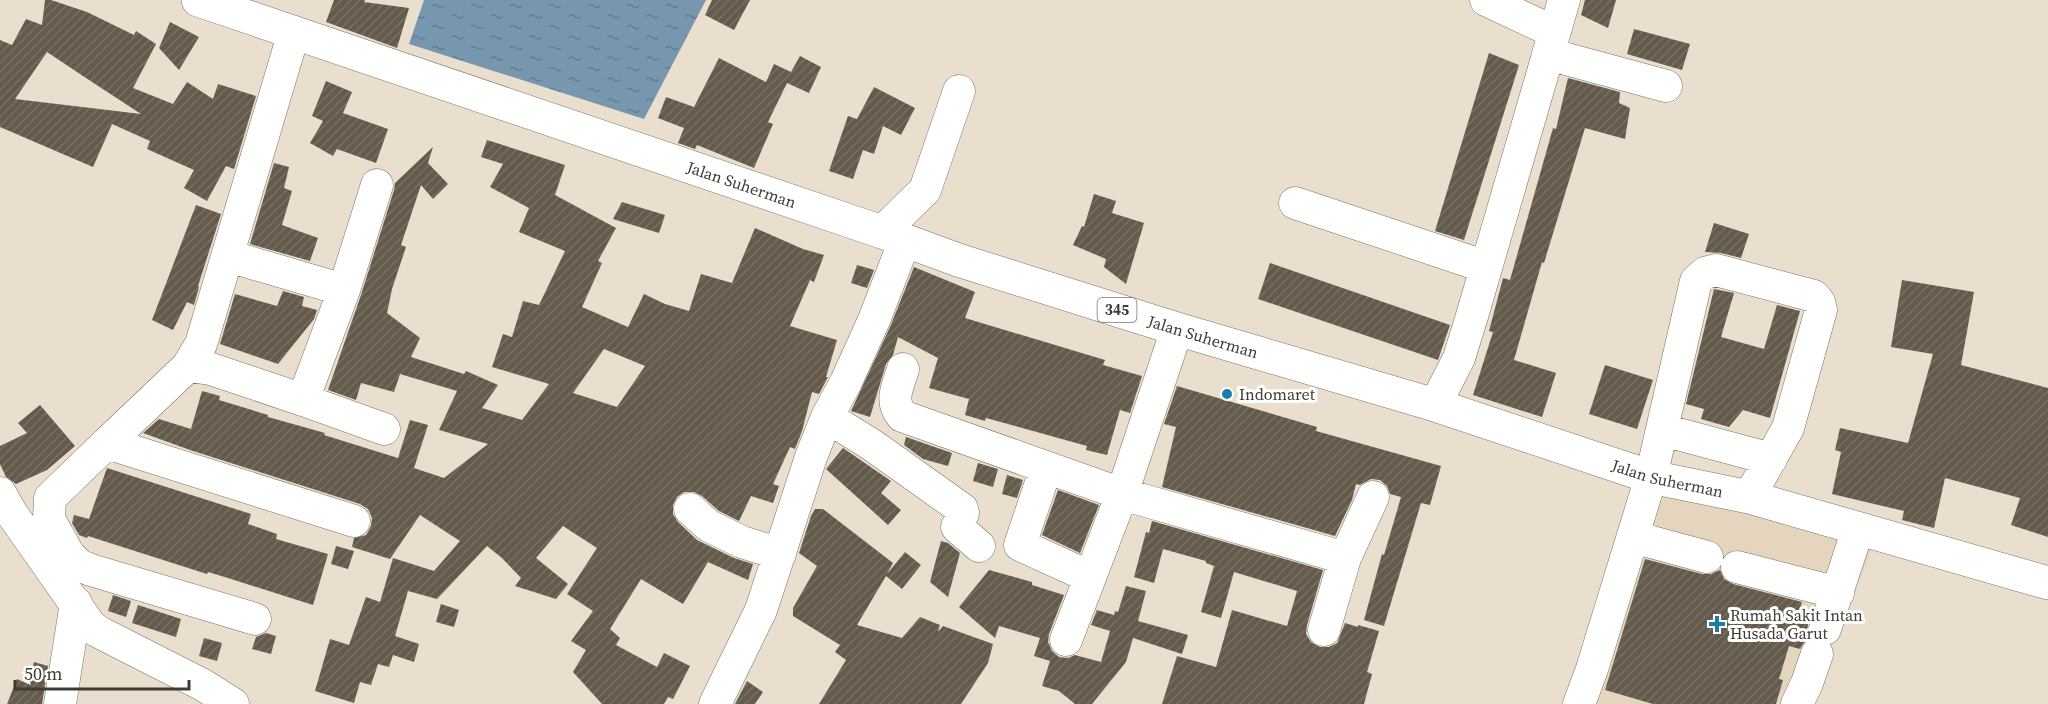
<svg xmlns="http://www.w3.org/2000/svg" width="2048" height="704" font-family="'Source Serif 4',serif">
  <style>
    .built { fill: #e5d5be }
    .water { fill: url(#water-ripples) }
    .building { fill: url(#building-hatch); fill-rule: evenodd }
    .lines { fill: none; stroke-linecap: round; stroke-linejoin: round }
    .minor-casing { stroke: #7d7365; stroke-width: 33 }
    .major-casing { stroke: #7d7365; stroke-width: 34 }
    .minor { stroke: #fff; stroke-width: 32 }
    .major { stroke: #fff; stroke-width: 33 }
    .poi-dot { fill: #197ea9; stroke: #fff; stroke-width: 2 }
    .labels { text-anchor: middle; stroke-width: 6; stroke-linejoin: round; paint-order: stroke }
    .shield { fill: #fff; stroke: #797672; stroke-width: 1.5 }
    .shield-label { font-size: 15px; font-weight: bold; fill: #403b35 }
    .street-label { font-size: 16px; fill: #403b35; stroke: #fff }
    .poi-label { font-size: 16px; fill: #403b35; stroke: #fff; text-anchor: start }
  </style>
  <defs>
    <pattern id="water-ripples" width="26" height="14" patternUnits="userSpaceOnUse" patternTransform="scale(1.5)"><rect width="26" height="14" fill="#7797ae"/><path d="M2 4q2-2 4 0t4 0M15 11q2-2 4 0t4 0" fill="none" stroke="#637c8e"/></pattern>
    <pattern id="building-hatch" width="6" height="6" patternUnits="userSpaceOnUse" patternTransform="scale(1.5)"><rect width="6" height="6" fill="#645b4c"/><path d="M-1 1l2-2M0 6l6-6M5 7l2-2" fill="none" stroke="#787064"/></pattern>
  </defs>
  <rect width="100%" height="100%" fill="#eadece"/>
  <!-- built -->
  <path class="built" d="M1634,484l241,60 -70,160h-234z"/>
  <!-- water -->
  <path class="water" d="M424,0h282l-62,119 -235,-75z"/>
  <!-- building -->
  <path class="building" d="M45,0h6l36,12 47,23 2,-4 20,13 -23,44 40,16 14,-22 26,17 5,-15 38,12 -22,73 -8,-3 -19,35 -23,-13 10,-18 -47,-21 3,-8 -38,-17 -19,43 -93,-40v-87l12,5 14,-26 16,6zM47,52l39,26 55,36 -126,-15z
    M334,0h31l-1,2 45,6 -12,40 -71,-26z
    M712,0h38l-16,30 -29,-15z
    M1585,0h31l-8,28 -27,-13z
    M170,22l29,15 -20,33 -20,-22z
    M1634,29l56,15 -8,26 -55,-16z
    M1489,53l30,12 -55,175 -29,-9z
    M800,56l21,11 -12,26 -22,-10 -19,39 5,2 -19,44 -57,-23 -2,4 -17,-6 6,-15 -26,-10 8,-21 28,10 25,-49 47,24 8,-18 17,8z
    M1568,78l52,14 -1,11 11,5 -5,31 -40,-11 -41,135 -2,-1 -28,98 42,13 -14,44 -69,-22 20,-63 -4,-1 14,-53 7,2 43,-152 3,1z
    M326,81l26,11 -9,21 45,16 -12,34 -39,-14 -4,7 -23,-13 13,-22 -11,-5z
    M874,87l41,21 -14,27 -18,-9 -9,28 -11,-4 -10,29 -24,-8 19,-55 9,3z
    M487,140l78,25 -10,30 61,33 -18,33 4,2 -20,44 46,20 16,-33 21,10 24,7 12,-37 31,9 23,-55 48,21 21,6 -10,27 -4,-2 -20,46 47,14 -11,37h2l-9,17 -7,-2 -10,39 -7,18 -5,-2 -17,37 6,2 -6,17 -22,-7 -12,25 -20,-10 -17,-15 -8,-4h-10l-7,5 -4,8v9l5,8 19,18 37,18 19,6 -5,16 -40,-18 -25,42 -42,-25 -31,50 10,9 -4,7 41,22 7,-14 26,13 -17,33 -5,-2 -4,7h-62l-29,-32 13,-22 -15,-9 22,-30 -26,-17 30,-46 -34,-22 -27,32 32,26 -12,15 -41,-13 6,-8 -19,-20 -15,-12 -50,53 -29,-8 -13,45 24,8 -5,18 -21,-7 -4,12 -11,-3 -7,21 -11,-3 -6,21 -39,-12 15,-52 19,6 17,-48 14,5 13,-44 41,13 26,-30 -40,-26 -30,44 -38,-12 2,-9 12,-3 5,-9 1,-8 -4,-9 -8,-5 -170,-54 -47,-17 16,-14 32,10 11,-38 18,5 -1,4 49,15v2l57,16 -1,2 74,23 12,-38 18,5 -14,43 30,10 44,-34 -49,-14 18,-39 -57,-17 -6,18 -33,-9 -5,17 -28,-10 33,-95 33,-105 1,-7 38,-36 -5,16 20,21 -15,15 -12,-14 -20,60 5,2 -14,42 -5,24 33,25 -9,19 53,17 2,-3 32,14 -16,23 40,12 27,-36 -57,-17 11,-33 9,3 11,-36 16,4 26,-54 -46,-19 10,-24 -39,-21 13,-23 -22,-7zM604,349l41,17 -28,41 -44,-14z
    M274,163l15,4 -5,21 8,3 -10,34 36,13 -8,23 -60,-17z
    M1094,194l22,7 -4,12 32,10 -18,61 -22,-17 2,-8 -33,-14 9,-19 2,1z
    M622,202l43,13 -6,18 -46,-14z
    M196,205l25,9 -23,72 1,1 -5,18 -7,-3 -14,28 -21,-10z
    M1714,223l35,11 -8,24 -20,-5 -16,-1z
    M1270,263l180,62 -12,35 -180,-61z
    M857,265l17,5 -7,18 -16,-5z
    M914,267l61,25 -10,26 140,42 -2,5 39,11 -12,37 -10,-3 -13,45 -21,-5 1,-4 -101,-28 -1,3 -20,-6 4,-16 -40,-11 9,-30 -40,-21 -5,18 -7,9 -16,53 -19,-6 39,-84z
    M1902,280l72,12 -13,73 87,23v149l-37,-12 9,-27 -75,-20 -11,50 -32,-8 2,-9 -72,-17 9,-42 -6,-2 5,-22 68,15 25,-89 -42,-7z
    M1714,289l20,4 -13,44 43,12 13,-44 23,6 -30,107 -27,-8 -14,17 -28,-8 3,-10 -18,-5z
    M283,291l21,6 -2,9 15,4 -3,9 -36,45 -58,-20 15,-50 42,12z
    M1605,365l48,15 -16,49 -48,-15z
    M1177,386l140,41 -1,4 125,35 -11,39 -9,-2 -37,123 -20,-6 18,-66 2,1 17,-58 -11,-3 -3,-8 -7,-6 -9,-1 -11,6 -4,-1 -4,16 -17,36 -173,-49 14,-60 -12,-3z
    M40,405l35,41 -28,24 -31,14 -10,-7 -6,-13v-18l27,-13 -9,-10z
    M906,437l46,16 -4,13 -25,-7 -19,-14z
    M843,448l48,33 -10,12 20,17 -13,15 -62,-56z
    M978,463l20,6 -5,18 -20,-6z
    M107,468l144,46 -3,10 29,10 -1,5 52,15 -15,51 -85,-27 -20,-6 -1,2 -119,-38 -1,2 -8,-3 -7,-12 2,-8 15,4z
    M1007,475l16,5 -6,18 -15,-4z
    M1058,490l41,15 -19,48 -38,-18z
    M815,509h8l70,54 -6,11 18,-22 16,13 -19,24 -16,-13 -29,49 45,13 18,-21 20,8 -2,7 5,-6 50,18 -5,19 -27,41h-142l27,-44 -11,-8 5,-7 -47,-29v-8l24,-42 -18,-13 12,-37z
    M1152,521l171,49 -16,55 -1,9 5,8 9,5h9l8,-4 8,-20 13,4v-2l21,6 -12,41 5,2 -8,30h-202l15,-48 39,11 16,-57 55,16 10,-35 -63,-19 -13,46 -20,-6 13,-46 -8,-3v-2l-43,-12 -9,34 -20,-6 12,-45 3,1z
    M941,541l7,2 12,10 -12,44 -18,-15z
    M336,546l18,5 -6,18 -17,-5z
    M1645,559l57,15h9l9,-4 4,9 9,5 69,18 -6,19 12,3 -1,8 3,6 -5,3 -5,8 -11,-3 -10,33 4,1 -7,24h-123l-48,-14z
    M989,570l43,12v3l32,10 -15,39 -1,8 4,9 7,6 9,1 7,-3 26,7 9,-31 -19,-6 6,-15 17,5 1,-4 3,1 8,-26 20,5 -8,30 50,14 -6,19 -49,-16 -7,24 -34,42h-17l-16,-13 -17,-5 8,-25 -16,-5 6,-18 -41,-12 -4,12 -36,-31z
    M113,595l18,6 -5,16 -18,-6z
    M441,604l18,6 -5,17 -18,-5z
    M138,605l43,14 -5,18 -44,-14z
    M266,633l10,3 -5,18 -19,-5 4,-12z
    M204,638l18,5 -5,18 -18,-5z
    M34,662l14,4 -6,38h-35l10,-25 11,5z
    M747,681l16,11 -8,12h-20z"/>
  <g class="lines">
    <defs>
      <path id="minor" d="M1486,0l68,32
        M294,32l-93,312 -13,22 23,3 92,31 41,-110 33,-105
        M1548,54l118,32
        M1295,203l191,64
        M882,232l43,-42 34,-99
        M228,256l116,34
        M188,366l-81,77 247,78
        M903,369c-5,18 -14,31 -1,47l220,78 223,64
        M303,400l81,29
        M1435,405l24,-47 13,-42 92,-316
        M827,417l45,28 90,64 1,4 -6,14 22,19
        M1663,430l108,29
        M107,443l-57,55 -1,21 20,36 10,10 12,5 164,49
        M1046,468l-26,77 70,32
        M0,493l12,21 78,111 7,6 106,54 30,19
        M690,509l19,17 33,16 38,12
        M1633,537l74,20
        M1737,567l101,26
        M1825,629l33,-100
        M1324,630l21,-72 28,-61
        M1066,640l56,-146 55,-165
        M60,704l16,-101
        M715,704l46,-94 50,-153 16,-40 19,-35 28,-62 31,-80
        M1579,704l13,-35 59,-192 45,-196 9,-8 11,-3 98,26 5,6 2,8 -33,118 -39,69
        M1797,704l10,-21 10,-29"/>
      <g id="major">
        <path id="s1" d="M198,0l684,232 76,28 219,69 258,76 216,72 98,20 299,86"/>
      </g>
    </defs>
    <!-- minor casing -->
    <use href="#minor" class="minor-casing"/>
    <!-- major casing -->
    <use href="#major" class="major-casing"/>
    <!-- minor -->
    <use href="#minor" class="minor"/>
    <!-- major -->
    <use href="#major" class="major"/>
  </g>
  <!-- markers -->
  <g class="poi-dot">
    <circle cx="1227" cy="394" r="6"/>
    <path d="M1714 615h6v6h6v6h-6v6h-6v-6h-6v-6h6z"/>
  </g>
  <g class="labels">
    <!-- shield labels -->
    <rect class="shield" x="1097.5" y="298" width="39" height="24" rx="4.5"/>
    <g class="shield-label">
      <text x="1117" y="315">345</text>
    </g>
    <!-- street labels -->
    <g class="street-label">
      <text dy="6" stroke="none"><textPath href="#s1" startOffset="574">Jalan Suherman</textPath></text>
      <text dy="6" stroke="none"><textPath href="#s1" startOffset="1060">Jalan Suherman</textPath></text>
      <text dy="6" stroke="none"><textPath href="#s1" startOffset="1546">Jalan Suherman</textPath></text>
    </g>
    <!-- poi labels -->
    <g class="poi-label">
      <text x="1239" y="400">Indomaret</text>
      <text x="1730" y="621">Rumah Sakit Intan<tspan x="1730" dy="18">Husada Garut</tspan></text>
    </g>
  </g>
  <!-- scale -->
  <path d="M15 680v9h174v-9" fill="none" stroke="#403b35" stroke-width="3"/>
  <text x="24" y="680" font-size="18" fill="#403b35" stroke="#ffffff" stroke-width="4.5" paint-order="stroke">50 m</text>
</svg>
